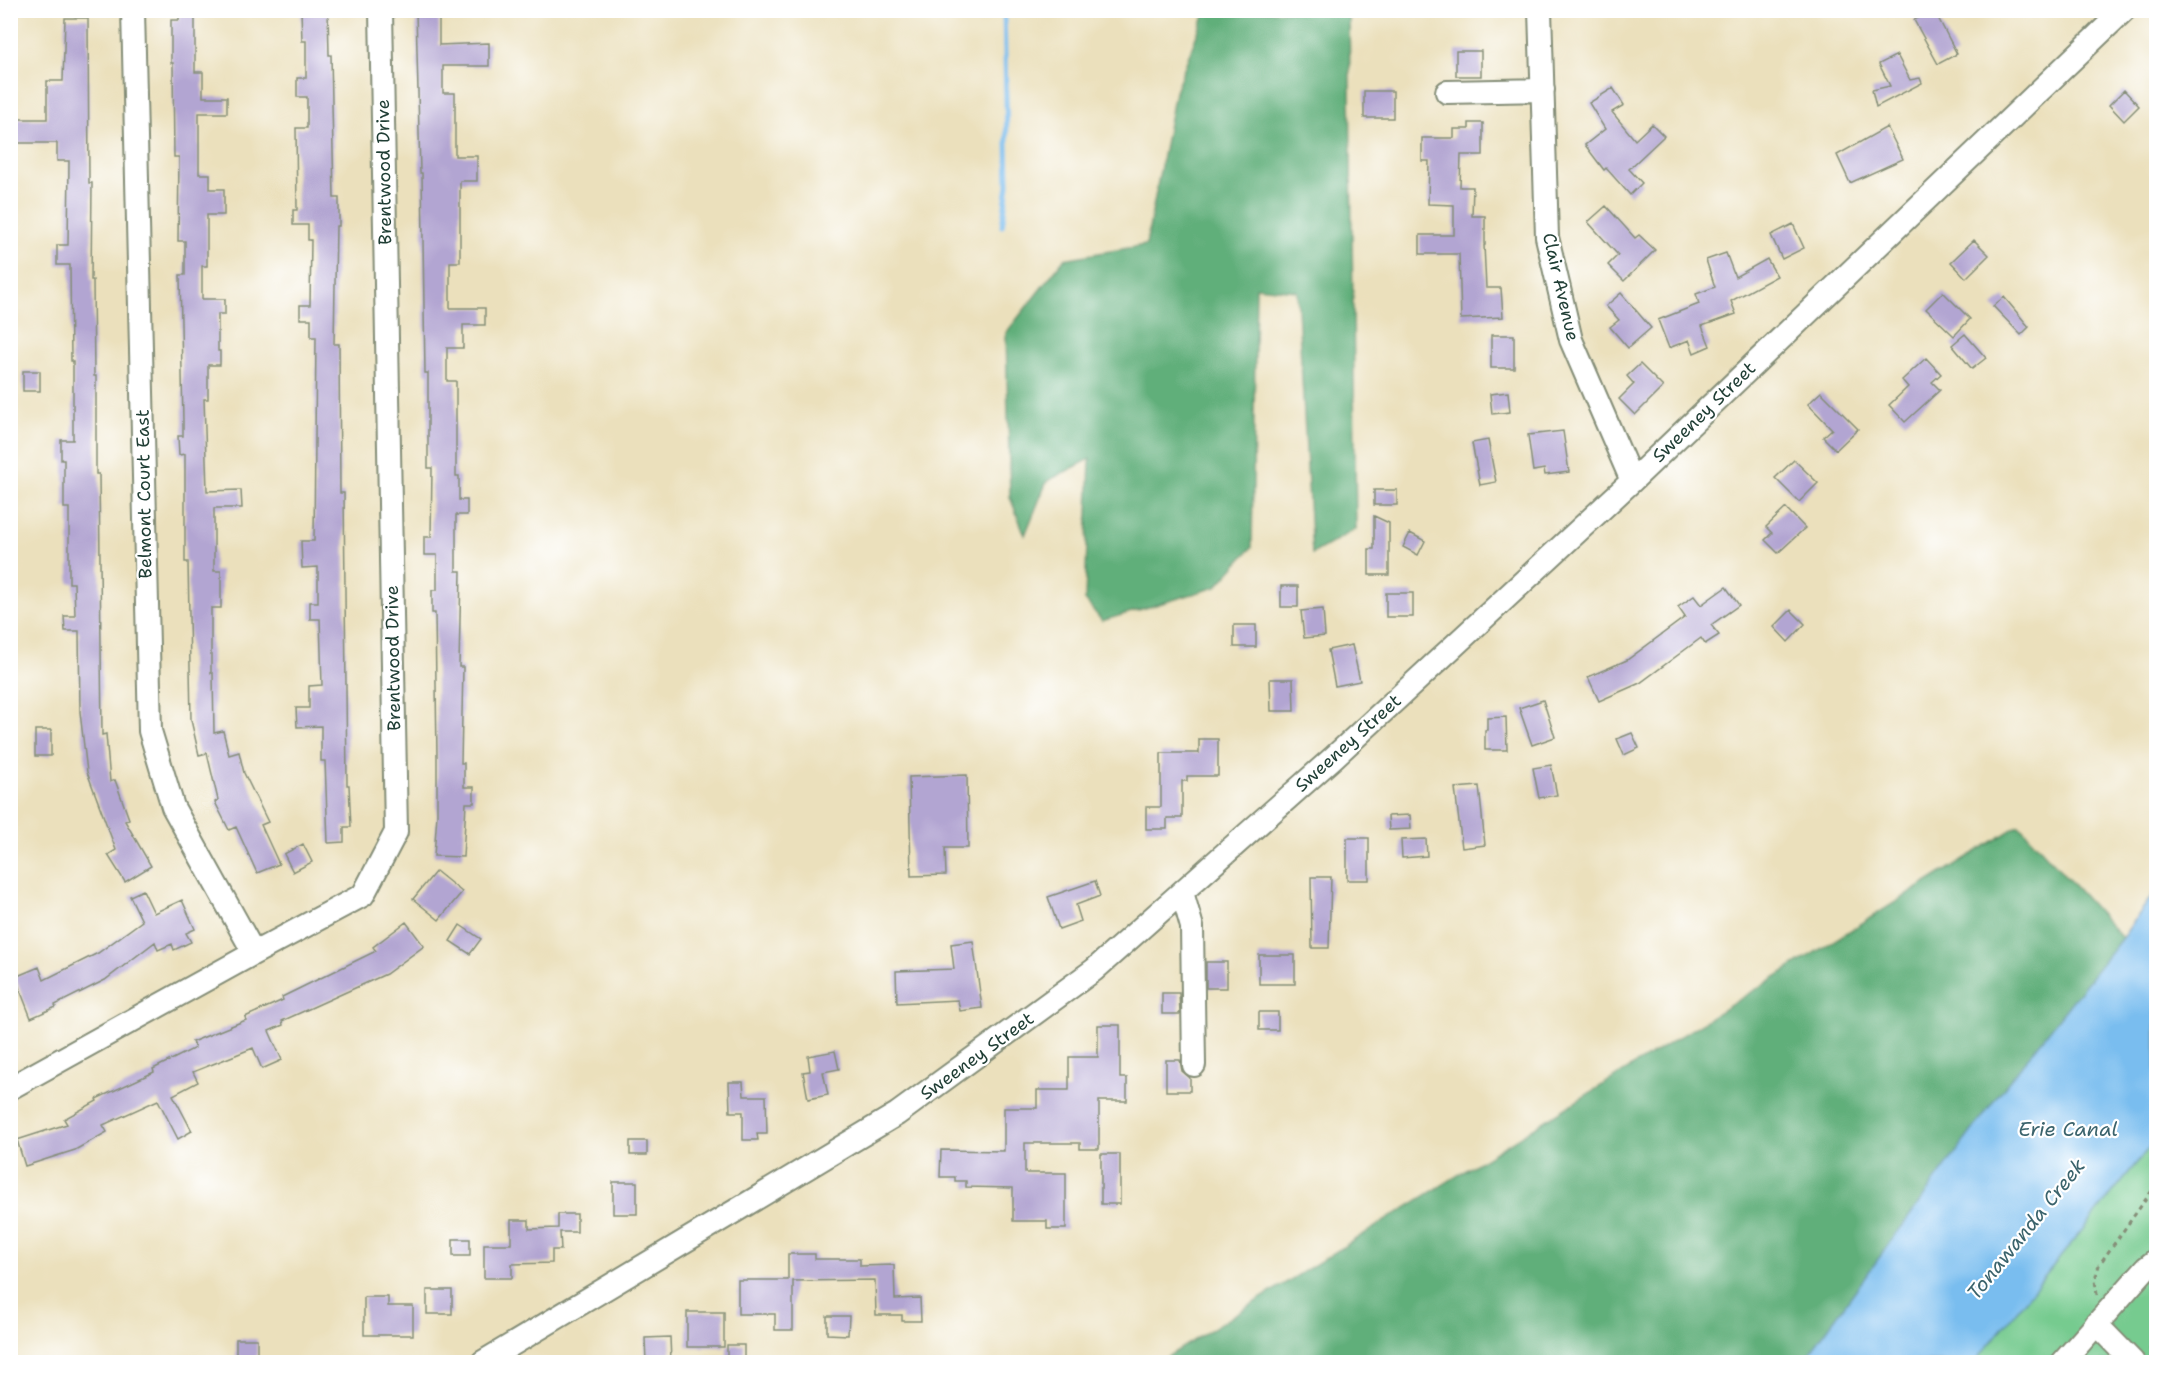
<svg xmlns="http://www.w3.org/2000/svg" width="2167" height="1373" font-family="'Shantell Sans',sans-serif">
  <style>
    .green { fill: #76cb8f; stroke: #4a8462; stroke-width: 1.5 }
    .forest { fill: #60af7a; stroke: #407657; stroke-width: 1.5 }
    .water { fill: #79bdef; stroke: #4c7d92; stroke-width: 1.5 }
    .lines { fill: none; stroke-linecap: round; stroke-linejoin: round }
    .stream { stroke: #79bdef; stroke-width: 5 }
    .building { fill: #b2a5d2 }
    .minor-casing { stroke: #858e78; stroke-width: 26 }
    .path { stroke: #858e78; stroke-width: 3; stroke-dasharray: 4.5 4.5; stroke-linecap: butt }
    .minor { stroke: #fff; stroke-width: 22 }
    .labels { text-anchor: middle; stroke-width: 4.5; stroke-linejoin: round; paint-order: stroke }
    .street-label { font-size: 18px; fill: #1f3d34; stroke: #fff }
    .water-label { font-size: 20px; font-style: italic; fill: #3a636c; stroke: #fff }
  </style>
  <rect width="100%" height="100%" fill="#fff"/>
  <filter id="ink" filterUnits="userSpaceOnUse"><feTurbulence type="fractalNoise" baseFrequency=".0167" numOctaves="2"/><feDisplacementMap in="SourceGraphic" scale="12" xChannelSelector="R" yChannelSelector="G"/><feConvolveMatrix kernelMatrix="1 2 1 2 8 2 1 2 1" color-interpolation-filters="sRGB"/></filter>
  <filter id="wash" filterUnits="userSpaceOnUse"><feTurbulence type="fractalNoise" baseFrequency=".008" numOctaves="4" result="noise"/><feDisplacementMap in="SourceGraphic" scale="24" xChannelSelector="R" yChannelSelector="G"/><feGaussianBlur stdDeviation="1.35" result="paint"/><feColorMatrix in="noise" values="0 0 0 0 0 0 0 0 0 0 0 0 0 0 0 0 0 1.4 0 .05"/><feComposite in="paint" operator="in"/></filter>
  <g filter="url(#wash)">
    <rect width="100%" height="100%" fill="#ebe0bc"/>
    <!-- green -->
    <path class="green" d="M2156,1139v223h-181z"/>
    <!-- forest -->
    <path class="forest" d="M1206,11h143l7,518 -44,25 -15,-263 -41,-4 -4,260 -36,40 -114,34 -17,-21 5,-141 -43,22 -22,54 -15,-38 -4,-164 58,-74 82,-14 29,-153z
      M2019,825l103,113 -123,156 -196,268h-644z"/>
    <!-- water -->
    <path class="water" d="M2156,890v249l-181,223h-172l196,-268 123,-156z"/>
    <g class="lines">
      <!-- stream -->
      <path class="stream" d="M1002,226l6,-41 -4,-175"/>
    </g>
    <g id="blocks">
      <!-- building -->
      <path class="building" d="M179,10h16v62h8v25h24v16h-28v61h11v15h14v26h-17v51h-5v33h23v15h-7v37h2v14h-12v34h-4l3,92 34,-1 1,18h-28v63h7v37h-10v65h2l1,60 9,-2 6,24 10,-3 5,21 24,49 -7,3 18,39 -22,9 -21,-46 -7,3 -14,-28 3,-2 -11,-47 -8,2 -8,-35 -3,-158h-3v-108l-6,1 -1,-19h5v-14l-3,-147h5v-34h-7l1,-84h-5l-1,-94h-2v-43h8z
        M301,10h27l1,45h2l3,143h5v28h-3l-2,118h5l1,149h4l3,292h2l2,42h-7v15l-16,1 -3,-82h-4v-35l-24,1 -1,-19h13v-22l13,-1 -2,-66h-10v-17h8v-35l-16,1 -1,-27h13l2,-204h-5v-18h-11v-14h10l1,-65h-3v-15h-15v-15h4l-1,-82h11v-31h-10v-19h9v-37h-4z
        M416,10h23v35l50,-2v23h-46v27h12v63h22v25h-17v81h-10v46h35v17h-22v23h-16v33h9v95h3v24h8v15h-11v56h5l-2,96h4l-2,96h3v24h10v16h-8l-3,54 -29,-1 3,-41v-58l-2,-144h-3v-23h5v-35h-13v-18h7l1,-69h-4v-95h-3l-3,-200h-2z
        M1934,10l23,44 -19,10 -24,-44z
        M65,18h23l1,165h3l-1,97h2l1,96h2v98h3l3,261 4,-1 4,48 5,-2 14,39 -4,2 26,45 -26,16 -17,-27 8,-5 -29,-78 -7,-60 -1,-81h-14l-1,-15h11l-1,-33h-5v-75h-5v-48h-3v-20h12v-79h-2l-1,-96h-13v-20h11l1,-84h-12v-18h-44v-24h34v-38h16z
        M1456,51h25v25h-25z
        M1897,55l13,25 10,-2 2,5 -46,24 -4,-17 18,-4 -11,-22z
        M1613,88l11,17 -12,7 23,28 17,-16 12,12 -35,33 13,14 -12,12 -24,-27 -2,2 -19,-25 20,-16 -16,-26z
        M2124,90l15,16 -15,15 -15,-16z
        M1364,91h29v27h-29z
        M1469,123h14v32h-22l-1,32h13l-1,29h13v29h-1l2,43h15l2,29 -42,2 -2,-65h-39v-19h34v-30l-26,-1 1,-43h-7v-23h32v-9h15z
        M1887,127l16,32 -53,24 -13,-28z
        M1606,206l29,32 4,-3 16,15 -31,31 -16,-16 10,-10 -30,-33z
        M1793,224l11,24 -22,11 -11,-24z
        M1974,240l15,15 -23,23 -15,-16z
        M1726,253l9,24 32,-18 10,17 -46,25 5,13 -34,12 8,20 -16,7 -5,-13 -20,8 -11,-28 41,-16 -3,-10 19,-7 -9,-27z
        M1943,292l27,27 -16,17 -28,-27z
        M1621,293l30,35 -23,20 -18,-21 9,-7 -13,-14z
        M2004,297l25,30 -8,8 -28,-29z
        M1965,334l21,24 -14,11 -20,-24z
        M1491,335h23v33h-23z
        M1926,358l15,16 -9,8 8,8 -35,32 -16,-17 19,-18 -6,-7z
        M1640,364l23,23 -28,28 -16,-16 15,-15 -7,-8z
        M23,371h17v20h-17z
        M1508,392l2,20 -18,2 -2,-20z
        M1821,392l37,37 -22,21 -13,-13 9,-8 -24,-25z
        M1563,431l6,41 -24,3 -1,-6 -11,2 -5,-36z
        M1488,440l8,42 -16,3 -8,-42z
        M1794,460l24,23 -19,19 -24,-24z
        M1374,490h23v15h-23z
        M1786,508l19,20 -27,25 -13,-13 7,-7 -6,-6z
        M1374,516l15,7v52h-20v-26h5z
        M1410,533l15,8 -7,14 -15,-8z
        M1281,586h17v21h-17z
        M1726,587l13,18 -28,20 8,10 -14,9 -4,-6 -61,45 -41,18 -11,-24 39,-17 58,-43 -7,-10 16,-11 7,9z
        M1386,593h27v24h-27z
        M1323,609l2,27 -21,2 -3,-27z
        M1791,610l14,14 -17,18 -14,-15z
        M1234,625h22v22h-22z
        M1352,645l8,36 -25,5 -7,-36z
        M1270,679h23l1,32h-23z
        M1543,700l12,37 -23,8 -13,-37z
        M1506,717l1,33h-22v-20h2v-12z
        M35,730h16v26h-16z
        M1632,733l7,15 -15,7 -7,-16z
        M1199,739h19v37h-31v5h-5v37h-15v11h-21v-22h15v-54h38z
        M1551,765l6,30 -18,3 -6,-30z
        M967,775l1,73h-23l1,27 -35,1 -2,-99z
        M1479,786l6,59 -23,3 -7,-60z
        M1410,815l1,14 -22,1 -1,-14z
        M1347,838h22v42h-22z
        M1426,839l1,17 -25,2 -1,-18z
        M303,844l9,18 -19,10 -9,-18z
        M436,871l26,21 -23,28 -26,-21z
        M1311,877h20l-2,71h-17z
        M1095,881l5,15 -24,9 5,16 -22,8 -11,-32z
        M143,890l11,23 28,-13 13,29 -9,4 5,9 -17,8 -2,-6 -14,6 -3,-8 -50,38 -50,25 1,2 -25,11 -16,-41 24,-10 5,13 54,-27 44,-32 -12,-25z
        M406,922l18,24 -38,28 -104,47 1,4 -14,6 13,29 -20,9 -9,-21 -60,24 5,10 -25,13 19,36 -14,8 -20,-39 -55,25 4,7 -32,18 -50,16 -8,-26 50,-16 -3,-5 33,-18 -1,-2 58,-27 -1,-3 42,-21 -3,-6 54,-22 -1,-3 38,-17 -1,-3 94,-46 -3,-4z
        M460,925l21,14 -11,15 -20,-13z
        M973,941l9,67 -22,3 -2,-11 -61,3 -1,-32 58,-2 -3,-25z
        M1259,955h36v29h-36z
        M1206,962h21v26h-21z
        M1162,993h17l1,21h-18z
        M1259,1012h19v18h-19z
        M1098,1025h22v53h7v23h-28v48h-19v-6h-55v30h41v56h-19v-8h-34v-33l-47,-1v-6h-11v-4h-15l1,-27 63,1v-43h33v-18h32v-33h29z
        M835,1051l4,18 -16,3 5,23 -20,4 -5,-27 7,-1 -2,-15z
        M1166,1060h14l2,11 8,7v13h-24z
        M729,1082h14l1,14h22l1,38h-10l1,6h-15v-28h-13z
        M630,1141h17v14h-17z
        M1101,1154h19v50h-19z
        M613,1182h24v32h-24z
        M558,1214h19v18h-17l1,18h-9v13l-40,1v14h-28v-34h27v-24h18v9l29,-1z
        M453,1239h17v17h-17z
        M788,1254h27v5h45v7l34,-1 1,34 25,-1 1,23h-19v-6h-26l-1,-35 -82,1v49h-18v-16h-37v-34h50z
        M427,1290h25v24h-25z
        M364,1297h24v9h25v29h-49z
        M687,1312h37v35h-37z
        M827,1316h22l-1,19 -21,-1z
        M670,1337l1,25h-25l-1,-24z
        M236,1339h21v23h-21z
        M727,1345h17v17h-17z"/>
    </g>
  </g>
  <g filter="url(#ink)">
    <use href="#blocks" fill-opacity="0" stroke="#858e78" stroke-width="1.5"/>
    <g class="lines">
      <defs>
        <path id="minor" d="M133,10l17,721 23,76 81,146
          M1540,10l7,227 24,103 61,141
          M1447,92l96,-2
          M1182,892l10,35 2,138
          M10,1088l244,-135 109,-58 33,-63 -15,-822
          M2096,1324l37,38
          M483,1362l414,-248 197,-144 240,-213 298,-276 492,-471
          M2063,1362l83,-94 10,-8"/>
      </defs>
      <!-- minor casing -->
      <use href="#minor" class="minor-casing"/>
      <!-- path -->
      <path class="path" d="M2097,1295l-2,-15 4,-15 52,-73 5,-5
        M2149,1348l7,7"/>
      <!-- minor -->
      <use href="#minor" class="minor"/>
    </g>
  </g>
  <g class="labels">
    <!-- street labels -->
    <g class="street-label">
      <text transform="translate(384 172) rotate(-91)" y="6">Brentwood Drive</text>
      <text transform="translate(1561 287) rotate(77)" y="6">Clair Avenue</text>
      <text transform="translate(1704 412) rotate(-44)" y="6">Sweeney Street</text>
      <text transform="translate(144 494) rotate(-91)" y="6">Belmont Court East</text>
      <text transform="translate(393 658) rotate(-91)" y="6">Brentwood Drive</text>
      <text transform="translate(1348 743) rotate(-42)" y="6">Sweeney Street</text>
      <text transform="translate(977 1056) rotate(-36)" y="6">Sweeney Street</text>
    </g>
    <!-- water labels -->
    <g class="water-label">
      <text x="2068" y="1136">Erie Canal</text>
      <text transform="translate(2026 1229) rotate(-51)" y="7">Tonawanda Creek</text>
    </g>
  </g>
  <!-- margin -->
  <rect width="2167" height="1373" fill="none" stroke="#fff" stroke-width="36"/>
</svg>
